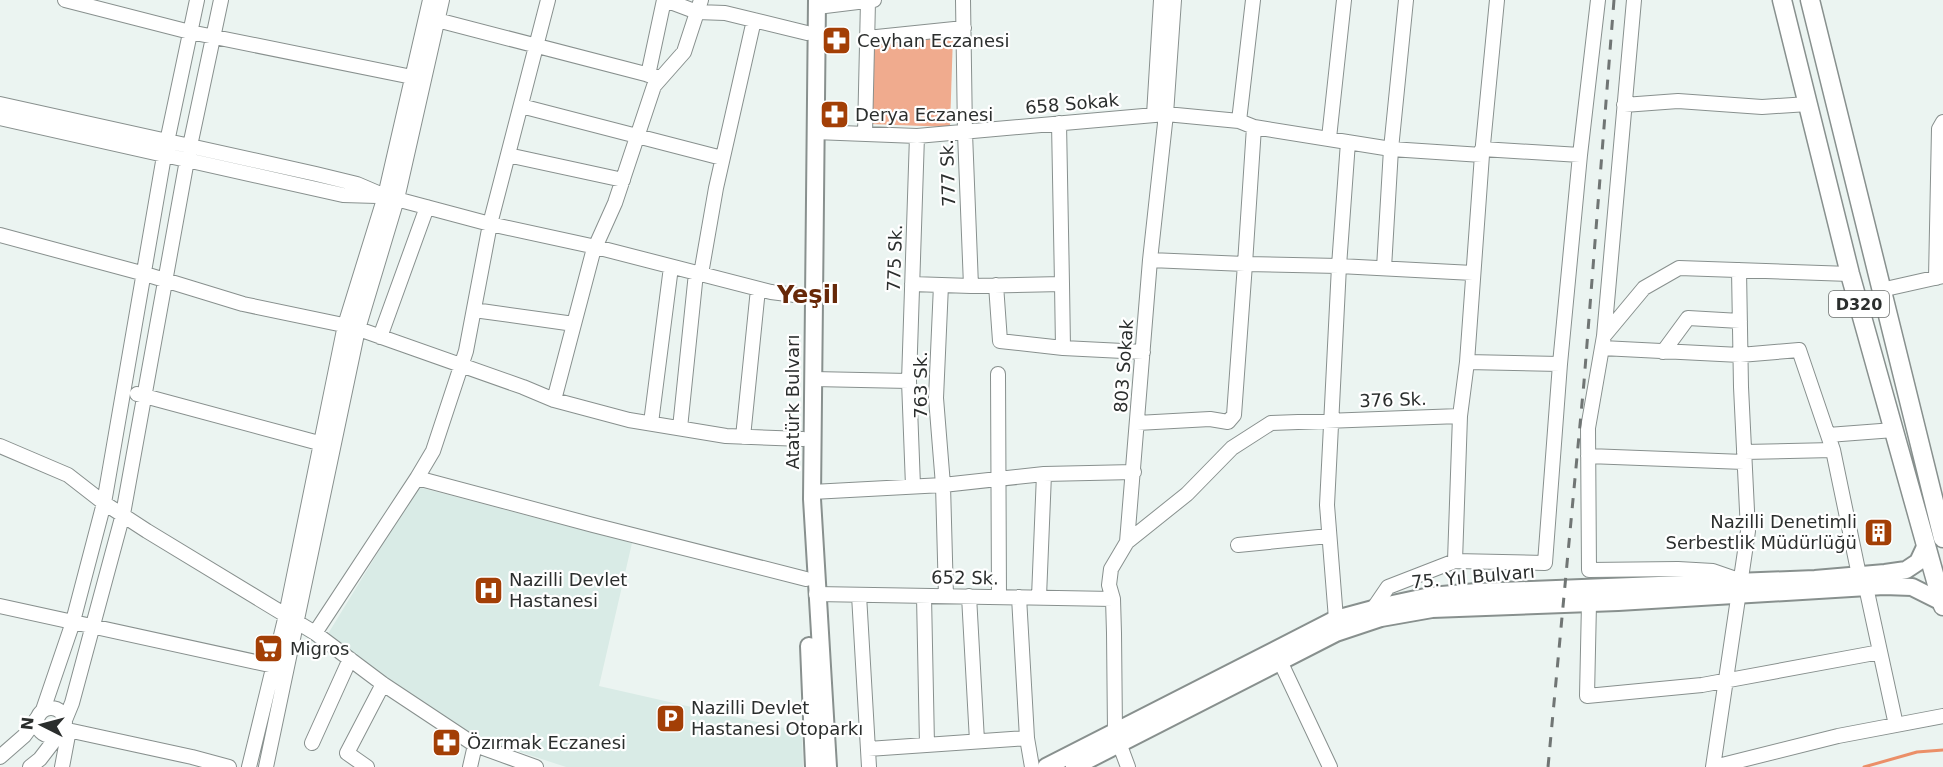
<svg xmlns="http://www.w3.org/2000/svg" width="1943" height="767" font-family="'DejaVu Sans',sans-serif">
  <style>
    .built { fill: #d9ebe6 }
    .green { fill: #f0ab8e }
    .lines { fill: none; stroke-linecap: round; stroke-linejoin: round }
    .stream { stroke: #eb8f68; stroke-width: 3 }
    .minor-casing { stroke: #88908e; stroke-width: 16 }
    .major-casing { stroke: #88908e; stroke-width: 20 }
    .highway-casing { stroke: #88908e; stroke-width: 21 }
    .minor { stroke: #fff; stroke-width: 14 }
    .major { stroke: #fff; stroke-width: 16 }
    .highway { stroke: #fff; stroke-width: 18 }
    .rail { stroke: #707574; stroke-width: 3; stroke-dasharray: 10 10; stroke-linecap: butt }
    .labels { text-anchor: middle; stroke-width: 4.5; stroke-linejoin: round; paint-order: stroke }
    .shield { fill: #fff; stroke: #6b6d6c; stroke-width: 1.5 }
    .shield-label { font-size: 16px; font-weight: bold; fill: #2b2e2d }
    .poi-label { font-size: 18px; fill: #2b2e2d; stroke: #fff; text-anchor: start }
    .street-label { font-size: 18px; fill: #2b2e2d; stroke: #fff }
    .district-label { font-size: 24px; font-weight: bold; fill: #672808; stroke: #fff }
  </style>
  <rect width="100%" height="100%" fill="#ebf4f1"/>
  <!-- built -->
  <path class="built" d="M418,487l214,56 -33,143 203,46 1,35h-237l-86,-28 -154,-102z"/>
  <!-- green -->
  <path class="green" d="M953,35l-3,92 -80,-3 2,-79z"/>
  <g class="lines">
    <!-- stream -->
    <path class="stream" d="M1864,767l53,-15 26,-2"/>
    <defs>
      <path id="minor" d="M65,0l125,32 222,45
        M665,0l32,12 28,1 82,20
        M1634,0l-30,336 -16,92 1,142 89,-1 35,2 26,9
        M817,7l57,-7
        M437,20l224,58
        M867,38l97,-10
        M648,75l16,-75
        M0,104l316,70 41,10 28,12 105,28 106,23 175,45 32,4
        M1624,105l54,-4 84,6 46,-3
        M521,106l201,52
        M1154,115l7,-115
        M0,118l343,77 34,1
        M1239,121l14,-121
        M815,132l102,4 249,-22 73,7 15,6 137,22 15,-149
        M865,134l3,-133
        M1329,138l15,-138
        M1348,142l-9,124 134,7
        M1482,149l98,6 18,-155
        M508,155l115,25
        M0,235l145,39 98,30 110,23 170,60 31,13 75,20 97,16 77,3
        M1150,260l95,4 9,-137
        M1384,268l7,-119 91,6 15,-155
        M701,274l15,-86 38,-168
        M1936,278l3,-149 4,-7
        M912,284l59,2 -6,-153 -2,-133
        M941,285l-5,113 7,87 3,111
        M996,285l4,56 63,7 -1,-64
        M971,286l91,-2 -3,-161
        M1881,290l62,-14
        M474,310l100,14
        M1604,336l40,-48 35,-20 171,6
        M380,337l47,-130
        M1063,348l80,4
        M1602,348l138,7 59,-5 34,100 26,125
        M1663,352l25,-34 52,3
        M1560,364l20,-209
        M998,374l1,223
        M813,379l96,2 4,105
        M909,381l8,-245
        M137,394l193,52
        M554,400l39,-148 22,-49 39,-117 30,-34 17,-52
        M1460,416l7,-54 15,-207
        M651,423l20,-156
        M1137,423l73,-4 18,3 6,-7 11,-151 94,2 -12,239 9,114
        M680,428l16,-155
        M1828,435l66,-5
        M743,437l15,-148
        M0,446l68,29 36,28 43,28 168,102 68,51 92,61 61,22
        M1744,452l89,-2
        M1588,456l156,6
        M417,478l176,47 213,54
        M812,492l131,-7 101,-11 90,-2
        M1127,542l60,-48 45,-46 39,-25 189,-7 -5,145 -67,26 -15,22
        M1238,545l91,-9
        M1455,561l90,2 15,-199 -93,-2
        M1866,587l30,138
        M816,594l297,5
        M859,595l10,172
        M924,596l3,149
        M969,596l8,145
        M1019,597l8,141
        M1039,597l5,-123
        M1589,603l-2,93 115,-11 178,-33
        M0,606l274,60
        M315,633l102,-155 16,-27 33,-100 24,-127 58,-224
        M1280,661l50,106
        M37 722a14 14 0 1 1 28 0a14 14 0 1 1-28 0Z
        M43,710l29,-85 32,-122 60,-347 33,-156
        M65,720l7,-17 51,-189 64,-354 34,-160
        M63,729l129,28 37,10
        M312,743l38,-84
        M868,749l159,-11 5,29
        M0,757l24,-21 14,-19
        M30,767l10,-8 20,-26
        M62,767l7,-37
        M249,767l37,-152 59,-290 40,-129 45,-196
        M266,767l92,-438 39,-130 45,-199
        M367,767l-20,-14 36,-69
        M470,767l5,-22
        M1128,767l-13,-35 -1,-99 -1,-34 -4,-14 2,-16 16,-27 23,-282 16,-146 8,-114
        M1713,767l35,-236 -7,-144 -2,-117
        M1714,767l124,-31 105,-20"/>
      <path id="major" d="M817,0l-5,499 16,268
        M809,646l5,121
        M1046,767l290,-148 52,-14 42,-9 47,-4 338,-13 70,-6 21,-3 12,-8 8,-17
        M1074,767l262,-134 45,-15 51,-9 186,-7 266,-16 28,1 30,15"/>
      <path id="highway" d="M1782,0l68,274 93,332
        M1810,0l133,538"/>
    </defs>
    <!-- minor casing -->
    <use href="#minor" class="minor-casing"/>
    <!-- major casing -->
    <use href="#major" class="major-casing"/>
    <!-- highway casing -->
    <use href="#highway" class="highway-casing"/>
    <!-- minor -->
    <use href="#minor" class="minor"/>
    <!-- major -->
    <use href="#major" class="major"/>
    <!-- highway -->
    <use href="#highway" class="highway"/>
    <!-- rail -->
    <path class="rail" d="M1548,767l36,-385 30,-382"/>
  </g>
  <!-- icons -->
  <defs>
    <symbol id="pharmacy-square" viewBox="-11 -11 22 22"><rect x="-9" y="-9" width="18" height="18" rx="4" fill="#a33f06" stroke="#fff"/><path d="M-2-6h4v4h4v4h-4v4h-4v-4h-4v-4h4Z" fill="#fff"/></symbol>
    <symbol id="building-square" viewBox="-11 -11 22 22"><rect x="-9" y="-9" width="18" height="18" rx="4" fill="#a33f06" stroke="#fff"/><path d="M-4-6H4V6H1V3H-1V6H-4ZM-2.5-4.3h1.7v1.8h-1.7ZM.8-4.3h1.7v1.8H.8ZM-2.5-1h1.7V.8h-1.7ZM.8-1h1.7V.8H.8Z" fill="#fff"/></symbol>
    <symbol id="hospital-square" viewBox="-11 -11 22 22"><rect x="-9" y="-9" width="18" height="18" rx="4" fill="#a33f06" stroke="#fff"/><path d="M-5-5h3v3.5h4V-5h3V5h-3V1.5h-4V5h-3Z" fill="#fff"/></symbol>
    <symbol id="supermarket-square" viewBox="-11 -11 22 22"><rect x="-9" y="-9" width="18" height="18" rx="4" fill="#a33f06" stroke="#fff"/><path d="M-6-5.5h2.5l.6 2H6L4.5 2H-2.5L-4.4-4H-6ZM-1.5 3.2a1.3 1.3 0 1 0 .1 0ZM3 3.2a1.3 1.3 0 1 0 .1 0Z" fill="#fff"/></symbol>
    <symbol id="parking-square" viewBox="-11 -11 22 22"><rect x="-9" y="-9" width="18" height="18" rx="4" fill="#a33f06" stroke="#fff"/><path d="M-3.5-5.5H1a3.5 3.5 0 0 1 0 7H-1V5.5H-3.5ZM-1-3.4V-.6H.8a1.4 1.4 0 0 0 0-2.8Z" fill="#fff"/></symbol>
  </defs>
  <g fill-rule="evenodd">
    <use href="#pharmacy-square" x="820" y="24" width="33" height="33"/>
    <use href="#pharmacy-square" x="818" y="98" width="33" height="33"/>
    <use href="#building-square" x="1862" y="516" width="33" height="33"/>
    <use href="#hospital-square" x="472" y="574" width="33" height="33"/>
    <use href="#supermarket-square" x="252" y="632" width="33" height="33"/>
    <use href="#parking-square" x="654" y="702" width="33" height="33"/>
    <use href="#pharmacy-square" x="430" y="726" width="33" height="33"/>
  </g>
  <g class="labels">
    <!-- shield labels -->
    <rect class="shield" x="1829" y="291" width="60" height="26" rx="4.5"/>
    <g class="shield-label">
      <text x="1859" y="310">D320</text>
    </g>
    <!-- poi labels -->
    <g class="poi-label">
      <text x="857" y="47">Ceyhan Eczanesi</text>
      <text x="855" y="121">Derya Eczanesi</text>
      <text x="1857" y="528" text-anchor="end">Nazilli Denetimli<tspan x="1857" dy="21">Serbestlik Müdürlüğü</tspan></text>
      <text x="509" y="586">Nazilli Devlet<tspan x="509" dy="21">Hastanesi</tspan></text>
      <text x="290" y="655">Migros</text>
      <text x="691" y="714">Nazilli Devlet<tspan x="691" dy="21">Hastanesi Otoparkı</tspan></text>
      <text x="467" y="749">Özırmak Eczanesi</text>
    </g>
    <!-- street labels -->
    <g class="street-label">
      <text transform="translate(1072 104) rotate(-5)" y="6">658 Sokak</text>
      <text transform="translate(948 173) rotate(-92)" y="6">777 Sk.</text>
      <text transform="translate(895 258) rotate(-88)" y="6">775 Sk.</text>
      <text transform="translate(1124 366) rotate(-86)" y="6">803 Sokak</text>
      <text transform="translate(921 385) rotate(-90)" y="6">763 Sk.</text>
      <text transform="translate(1393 400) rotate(-2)" y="6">376 Sk.</text>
      <text transform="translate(793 402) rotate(-90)" y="6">Atatürk Bulvarı</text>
      <text transform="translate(1473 577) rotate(-5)" y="6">75. Yıl Bulvarı</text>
      <text transform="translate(965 578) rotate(1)" y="6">652 Sk.</text>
    </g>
    <!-- district labels -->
    <g class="district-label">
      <text x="808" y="303">Yeşil</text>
    </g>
  </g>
  <!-- north arrow -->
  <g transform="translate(42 725) rotate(276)" stroke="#ffffff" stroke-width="4.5" paint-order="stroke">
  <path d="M0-4.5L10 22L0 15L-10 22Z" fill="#2b2e2d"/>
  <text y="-9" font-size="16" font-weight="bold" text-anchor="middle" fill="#2b2e2d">N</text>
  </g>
</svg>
